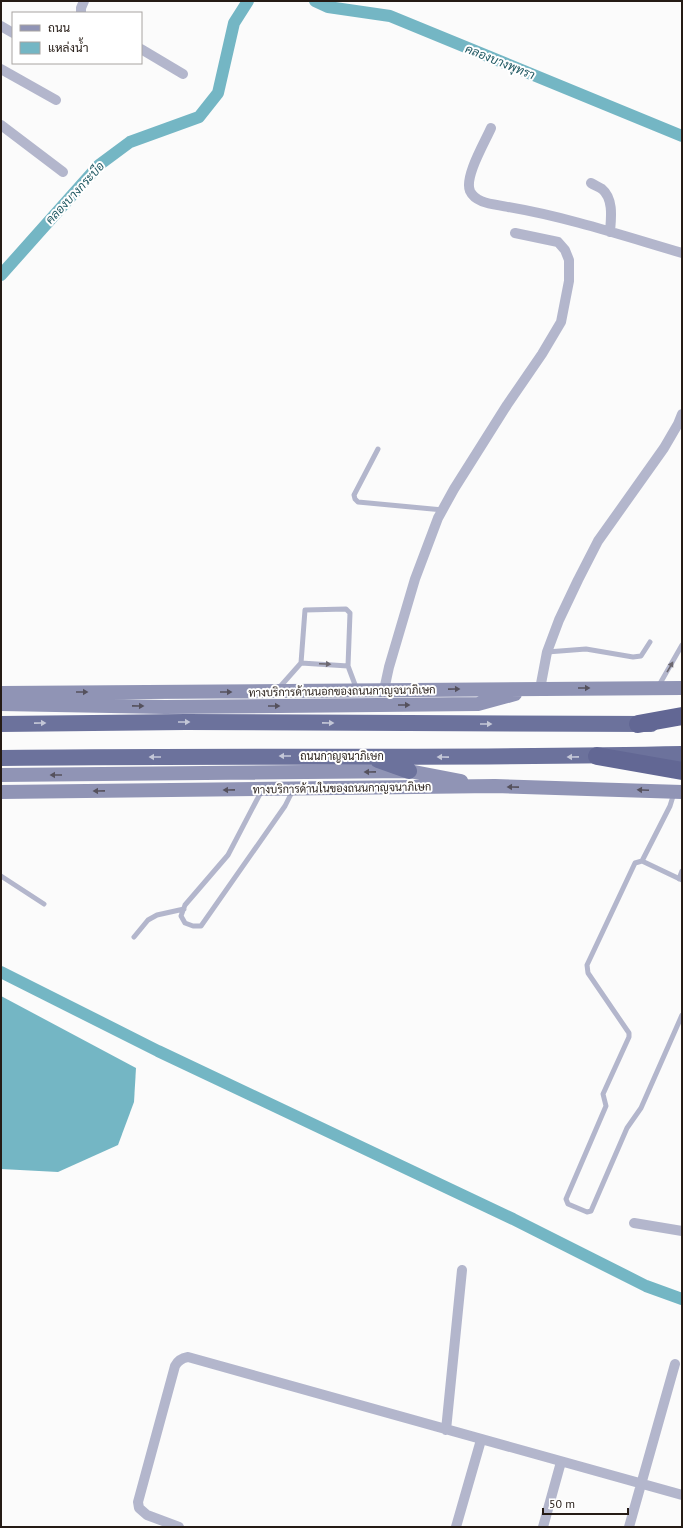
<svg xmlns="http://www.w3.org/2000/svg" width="683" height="1528" font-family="'PT Sans',Sarabun,sans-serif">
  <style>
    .water { fill: #74b6c4 }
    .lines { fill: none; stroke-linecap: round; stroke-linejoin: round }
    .canal { stroke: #74b6c4; stroke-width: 12 }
    .service { stroke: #b3b6cc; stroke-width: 5 }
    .minor { stroke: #b3b6cc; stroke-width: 10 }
    .secondary { stroke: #9094b5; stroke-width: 14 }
    .trunk { stroke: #6c729c; stroke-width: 16 }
    .motorway { stroke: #626794; stroke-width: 18 }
    .oneway { fill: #6c6870 }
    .oneway2 { fill: #55515d }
    .oneway3 { fill: #c4c7d7 }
    .labels { text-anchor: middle; stroke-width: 4; stroke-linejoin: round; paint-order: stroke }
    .street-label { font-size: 11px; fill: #251b15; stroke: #fff }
    .water-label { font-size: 12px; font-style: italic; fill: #1e5761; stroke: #fff }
  </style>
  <rect width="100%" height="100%" fill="#fbfbfb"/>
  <!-- water -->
  <path class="water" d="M1,996l135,72 -2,34 -16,43 -60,27 -57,-3z"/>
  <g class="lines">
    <!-- canal -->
    <path class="canal" d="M315,1l13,6 62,9 292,120
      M1,275l98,-110 31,-23 69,-25 19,-24 16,-70 14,-22
      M1,972l157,79 355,168 133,67 36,13"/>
    <!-- service -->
    <path class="service" d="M378,449l-24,46 1,4 3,3 85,8
      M547,652l39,-3 47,8 8,-1 9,-14
      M301,663l47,3
      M658,687l24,-42
      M278,689l23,-26 4,-53 41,-1 4,4 -2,53 9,24
      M262,790l-34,65 -43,50 -4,11 4,7 8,3h8l84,-120 8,-16
      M642,861l28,-55 4,-13
      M1,876l43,28
      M679,879l3,-8
      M682,880l-40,-19 -7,2 -48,102 1,8 41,60v4l-26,57 3,12 -40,93 2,5 19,8 4,-1 36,-83 14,-20 41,-93
      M134,937l14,-17 9,-5 27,-6"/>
    <!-- minor -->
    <path class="minor" d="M81,13v-5l3,-7
      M1,26l12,7
      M141,49l42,25
      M1,69l55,31
      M1,125l62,47
      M491,128c-6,14 -27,49 -21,63 6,13 25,13 38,16 59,10 116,29 174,46
      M591,183c3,2 8,4 11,6 12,10 9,30 8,43
      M540,689l7,-37 12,-32 19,-40 20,-39 66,-93 14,-24 4,-10
      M384,690l5,-23 26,-88 23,-61 16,-29 53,-84 35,-51 19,-32 8,-41v-21l-4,-10 -7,-8 -43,-9
      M634,1223l48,8
      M446,1430l16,-160
      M179,1527l-32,-12 -8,-7 -1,-6 37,-136c3,-6 7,-8 13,-9l494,138
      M456,1527l25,-87
      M543,1527l18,-65
      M629,1527l46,-163"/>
    <!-- secondary -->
    <path class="secondary" d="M1,693l681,-5
      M1,704l164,3 313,-3 37,-10
      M1,775l408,-4 52,10
      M1,792l494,-6 187,6"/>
    <!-- trunk -->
    <path class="trunk" d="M1,724l184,-2 466,2
      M1,758c227,-3 454,1 681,-4
      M378,760l31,11"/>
    <!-- motorway -->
    <path class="motorway" d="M638,724l44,-8
      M597,756l85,15"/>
  </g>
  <!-- one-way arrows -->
  <defs><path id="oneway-solid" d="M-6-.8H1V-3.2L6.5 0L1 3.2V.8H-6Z"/></defs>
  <g class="oneway">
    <use href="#oneway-solid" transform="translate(325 664) rotate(3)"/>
    <use href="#oneway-solid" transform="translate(670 667) rotate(-60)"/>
  </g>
  <g class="oneway2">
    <use href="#oneway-solid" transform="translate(584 688)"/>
    <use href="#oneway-solid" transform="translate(454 689) rotate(-1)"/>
    <use href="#oneway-solid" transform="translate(82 692)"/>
    <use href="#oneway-solid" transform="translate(226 692)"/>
    <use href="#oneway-solid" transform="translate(404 705)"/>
    <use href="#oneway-solid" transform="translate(138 706) rotate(1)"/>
    <use href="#oneway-solid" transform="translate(274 706)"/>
    <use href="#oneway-solid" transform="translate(370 772) rotate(179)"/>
    <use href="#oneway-solid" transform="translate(56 775) rotate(180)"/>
    <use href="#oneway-solid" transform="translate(513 787) rotate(-179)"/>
    <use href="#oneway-solid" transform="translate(229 790) rotate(179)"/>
    <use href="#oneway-solid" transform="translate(643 790) rotate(-178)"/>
    <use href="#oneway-solid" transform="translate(99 791) rotate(179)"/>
  </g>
  <g class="oneway3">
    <use href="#oneway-solid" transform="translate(184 722)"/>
    <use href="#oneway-solid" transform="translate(40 723) rotate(-1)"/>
    <use href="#oneway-solid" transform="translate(328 723) rotate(1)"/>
    <use href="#oneway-solid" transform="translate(486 724)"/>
    <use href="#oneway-solid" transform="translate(285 756) rotate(180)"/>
    <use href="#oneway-solid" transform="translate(155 757) rotate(180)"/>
    <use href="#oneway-solid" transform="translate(443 757) rotate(-179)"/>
    <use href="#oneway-solid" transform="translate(573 757) rotate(179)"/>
  </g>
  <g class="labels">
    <!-- street labels -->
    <g class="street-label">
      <text transform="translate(342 691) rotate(-1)" y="4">ทางบริการด้านนอกของถนนกาญจนาภิเษก</text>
      <text x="342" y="760">ถนนกาญจนาภิเษก</text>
      <text transform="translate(342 788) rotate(-1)" y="4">ทางบริการด้านในของถนนกาญจนาภิเษก</text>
    </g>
    <!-- water labels -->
    <g class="water-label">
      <text transform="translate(500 62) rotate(22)" y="4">คลองบางพุทรา</text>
      <text transform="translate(75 193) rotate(-47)" y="4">คลองบางกระบือ</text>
    </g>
  </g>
  <!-- border -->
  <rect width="683" height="1528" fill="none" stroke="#251b15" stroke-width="4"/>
  <!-- legend -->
  <rect x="12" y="12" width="130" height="52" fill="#ffffff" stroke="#a8a4a1"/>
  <rect x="20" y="25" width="20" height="6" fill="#9094b5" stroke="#a8a4a1"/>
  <text x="48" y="32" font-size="12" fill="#251b15">ถนน</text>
  <rect x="20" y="42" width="20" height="12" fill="#74b6c4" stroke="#a8a4a1"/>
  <text x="48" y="52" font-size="12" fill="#251b15">แหล่งน้ำ</text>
  <!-- scale -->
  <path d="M543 1508v6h85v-6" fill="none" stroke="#251b15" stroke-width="2"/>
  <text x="549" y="1508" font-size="12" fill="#251b15" stroke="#ffffff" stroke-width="3" paint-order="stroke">50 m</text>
</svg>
